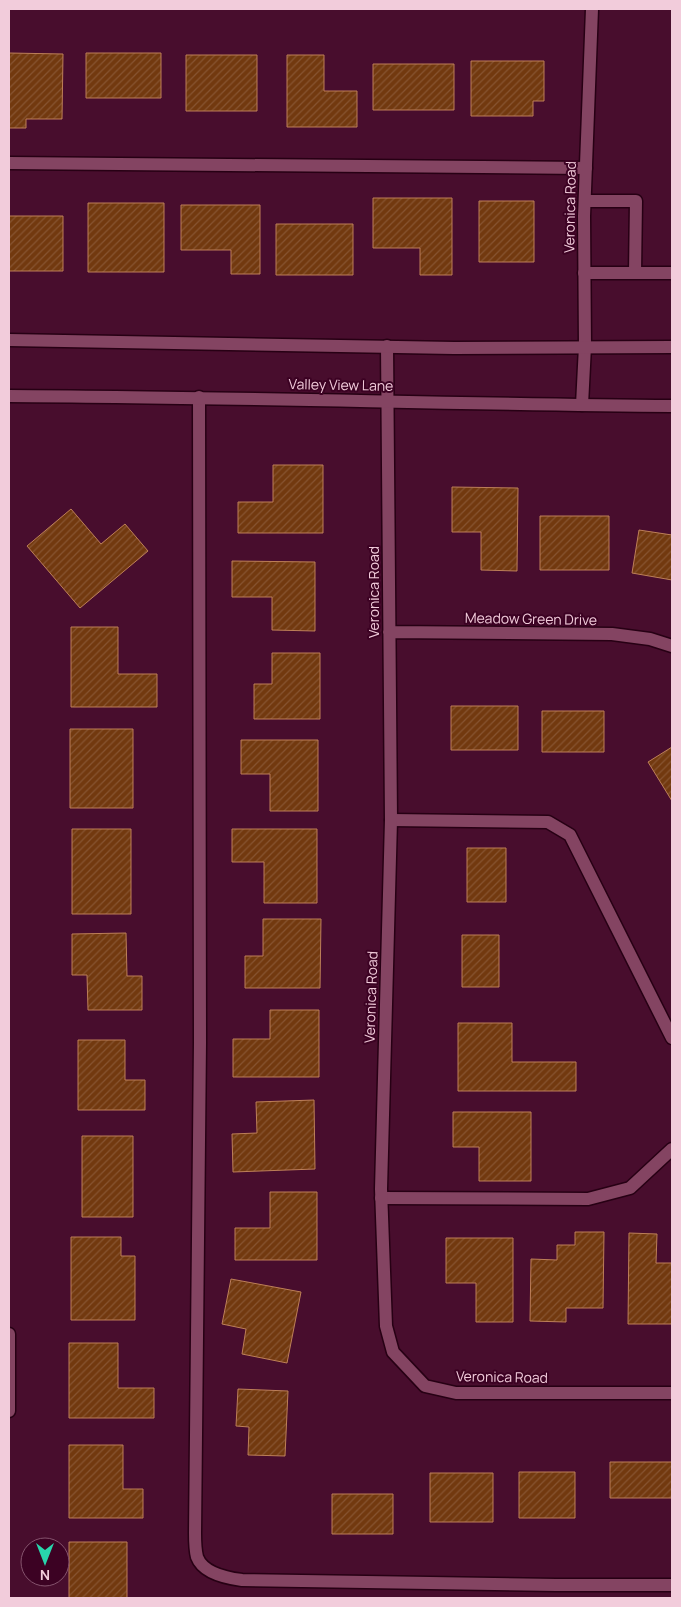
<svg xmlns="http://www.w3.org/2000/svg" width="681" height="1607" font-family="Manrope,sans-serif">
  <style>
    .building { fill: url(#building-hatch); stroke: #bd7f58 }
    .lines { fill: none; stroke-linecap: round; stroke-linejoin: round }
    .service-casing { stroke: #270014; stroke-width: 15 }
    .minor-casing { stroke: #270014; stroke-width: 15 }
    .secondary-casing { stroke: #270014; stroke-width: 15 }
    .service { stroke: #844462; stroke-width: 12 }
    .minor { stroke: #844462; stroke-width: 12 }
    .secondary { stroke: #844462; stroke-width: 12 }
    .labels { text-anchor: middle; stroke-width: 4; stroke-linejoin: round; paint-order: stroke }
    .street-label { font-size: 14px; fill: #f2ccdb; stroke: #3c0223 }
  </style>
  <defs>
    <pattern id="building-hatch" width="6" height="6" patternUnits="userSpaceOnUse" patternTransform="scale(1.25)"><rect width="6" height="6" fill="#72390f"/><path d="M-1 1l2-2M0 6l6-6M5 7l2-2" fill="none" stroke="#875431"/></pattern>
  </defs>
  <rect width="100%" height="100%" fill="#480d2d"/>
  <!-- building -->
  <path class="building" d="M9,53l54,1 -1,65h-36v9h-17z
    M86,53h75v45h-75z
    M186,55h71v56h-71z
    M287,55h37v36h33v36h-70z
    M471,61h73v40h-11v15h-62z
    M373,64h81v46h-81z
    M373,198h79v77h-32v-27h-47z
    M479,201h55v61h-55z
    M88,203h76v69h-76z
    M181,205h79v69h-29v-24h-50z
    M9,216h54v55h-54z
    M276,224h77v51h-77z
    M273,465h50v68h-85v-31h35z
    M452,487l66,1 -1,83 -36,-1v-38h-29z
    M71,509l30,35 24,-20 23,27 -68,57 -53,-62z
    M540,516h69v54h-69z
    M639,530l33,5v45l-40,-7z
    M232,561l83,1v69l-43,-1v-33h-40z
    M71,627h47v47h39v33h-86z
    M272,653h48v66h-66v-35h18z
    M451,706h67v44h-67z
    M542,711h62v41h-62z
    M70,729h63v79h-63z
    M241,740h77v71h-48v-37h-29z
    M672,747v54l-24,-39z
    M72,829h59v85h-59z
    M232,829h85v74h-53v-41h-32z
    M467,848h39v54h-39z
    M263,919h58l-1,69h-75v-32h18z
    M126,933l1,43h15v34h-54l-1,-35h-15v-41z
    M462,935h37v52h-37z
    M270,1010h49v67h-86v-38h37z
    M458,1023h54v39h64v29h-118z
    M78,1040h47v40h20v30h-67z
    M314,1100l1,69 -82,3 -1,-38 25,-1 -1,-31z
    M453,1112h78v69h-52v-34h-26z
    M82,1136h51v81h-51z
    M270,1192h47v68h-82v-32h35z
    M575,1232h29l-1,76h-37v14l-36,-1 1,-62 26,1v-15h18z
    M629,1233l28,1 -1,29h16v61h-44z
    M71,1237h50v19h14v64h-64z
    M446,1238h67v84h-37v-39h-30z
    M231,1279l70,13 -14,71 -45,-9 4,-25 -24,-5z
    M69,1343h49v45h36v30h-85z
    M238,1389l50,2 -3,65 -37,-1 1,-28 -13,-1z
    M69,1445h54v44h20v29h-74z
    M610,1462h62v36h-62z
    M519,1472h56v46h-56z
    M430,1473h63v49h-63z
    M332,1494h61v40h-61z
    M69,1542h58v56h-58z"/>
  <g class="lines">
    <defs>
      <path id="service" d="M9,163l577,5
        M585,201h51l-1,72
        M584,273h88
        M199,397l1,645 -5,491c0,7 0,16 2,24 6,16 29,21 45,23l314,5h116
        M391,820l157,2 22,13 102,203
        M381,1198l207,1 42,-11 42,-39"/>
      <path id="minor" d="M387,346l4,474 -10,369 5,137 7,26 32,34 31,7h216
        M582,405l3,-59 -1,-130 8,-207
        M389,632l223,2 38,5 22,7
        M9,1334v77"/>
      <path id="secondary" d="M9,340l445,8 218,-1
        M9,396c221,1 442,8 663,10"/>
    </defs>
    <!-- service casing -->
    <use href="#service" class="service-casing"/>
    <!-- minor casing -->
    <use href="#minor" class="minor-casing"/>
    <!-- secondary casing -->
    <use href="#secondary" class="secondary-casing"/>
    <!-- service -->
    <use href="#service" class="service"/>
    <!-- minor -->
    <use href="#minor" class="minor"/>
    <!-- secondary -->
    <use href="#secondary" class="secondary"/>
  </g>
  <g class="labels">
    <!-- street labels -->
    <g class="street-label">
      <text transform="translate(570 207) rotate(-89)" y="5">Veronica Road</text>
      <text transform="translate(341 385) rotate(1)" y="5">Valley View Lane</text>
      <text transform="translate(374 592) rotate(-90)" y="5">Veronica Road</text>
      <text transform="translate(531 619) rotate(1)" y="5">Meadow Green Drive</text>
      <text transform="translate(371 997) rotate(-88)" y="5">Veronica Road</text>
      <text transform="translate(502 1377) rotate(1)" y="5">Veronica Road</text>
    </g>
  </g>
  <!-- border -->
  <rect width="681" height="1607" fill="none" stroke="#f2ccdb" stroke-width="20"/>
  <!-- north arrow -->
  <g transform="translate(45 1562) rotate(180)"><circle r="24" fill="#3c0223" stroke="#85536d"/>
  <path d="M0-4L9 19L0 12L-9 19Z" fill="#29d5ac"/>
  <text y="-8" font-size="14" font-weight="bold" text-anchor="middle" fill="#f2ccdb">N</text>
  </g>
</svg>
